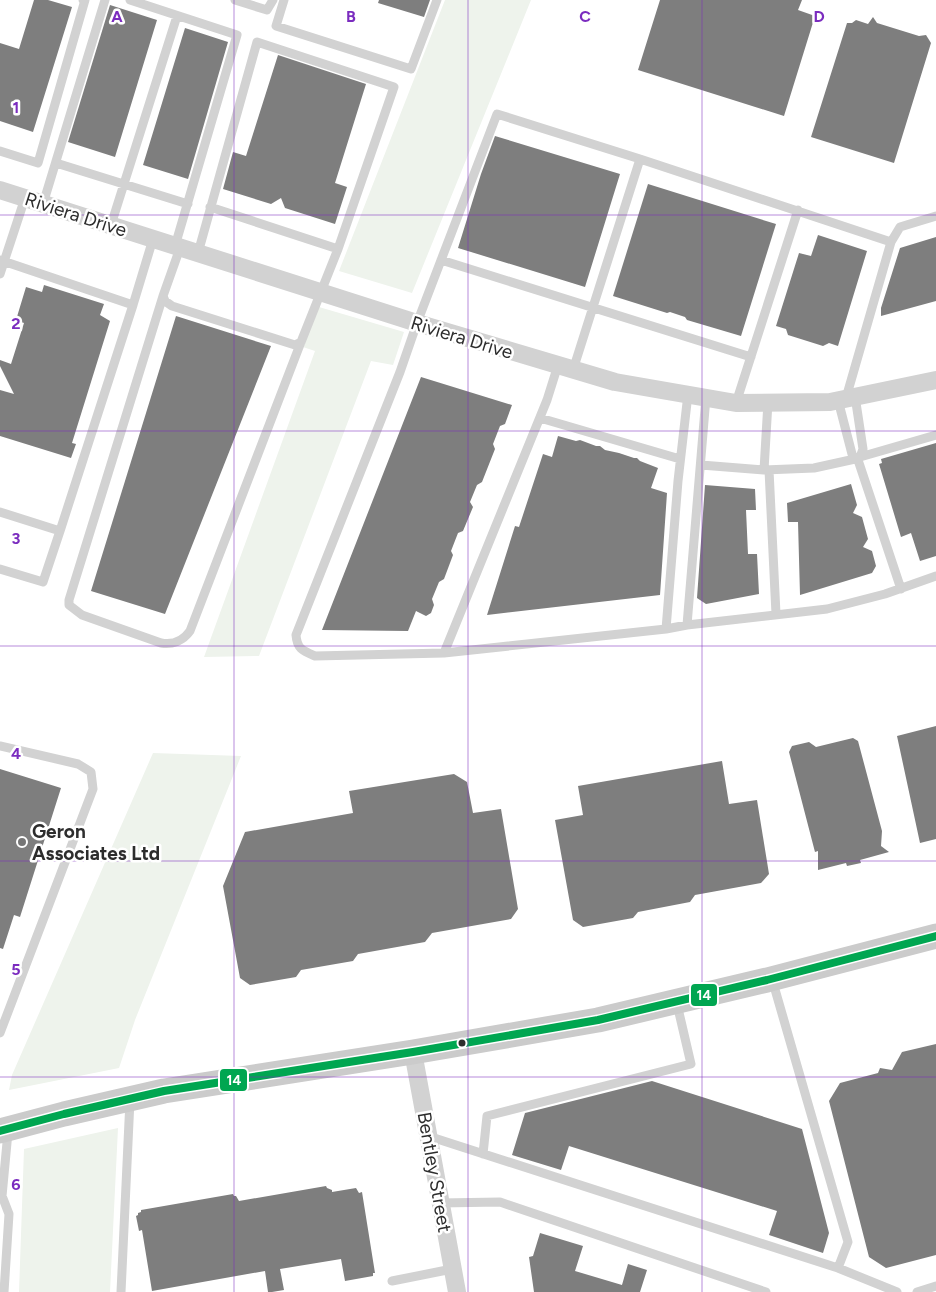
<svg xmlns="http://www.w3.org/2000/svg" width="936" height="1292" font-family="Figtree,sans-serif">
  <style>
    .green { fill: #eef3ec }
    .building { fill: #7e7e7e }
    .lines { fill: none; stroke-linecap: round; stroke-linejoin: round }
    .lane { stroke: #d2d2d2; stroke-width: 9 }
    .street { stroke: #d2d2d2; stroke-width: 18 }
    .secondary { stroke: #cbcbcb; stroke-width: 25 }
    .bus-1-casing { stroke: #fff; stroke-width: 11 }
    .bus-1 { stroke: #00a651; stroke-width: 8 }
    .grid { fill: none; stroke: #7b2cbf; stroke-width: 1; stroke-opacity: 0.55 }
    .poi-dot { fill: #767676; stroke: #fff; stroke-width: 2 }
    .bus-dot { fill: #2d2d2d; stroke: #fff; stroke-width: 2 }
    .labels { text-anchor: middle; stroke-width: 5; stroke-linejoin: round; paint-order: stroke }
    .street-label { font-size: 19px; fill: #2d2d2d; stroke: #fff }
    .poi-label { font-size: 19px; font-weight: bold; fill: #2d2d2d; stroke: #fff; text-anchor: start }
    .grid-label { font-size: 16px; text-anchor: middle; font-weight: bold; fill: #7b2cbf; stroke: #fff; stroke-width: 5; stroke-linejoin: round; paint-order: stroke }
    .line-badge { stroke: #fff; stroke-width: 2 }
    .badge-label { font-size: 14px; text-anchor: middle; font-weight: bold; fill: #fff }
  </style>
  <rect width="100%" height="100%" fill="#fff"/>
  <!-- green -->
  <path class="green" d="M445,0h86l-119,293 -73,-22z
    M319,307l85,25 -11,33 -22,-4 -112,295 -55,1 111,-306 -12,-4z
    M153,753l88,3 -106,264 -16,48 -110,22 3,-15z
    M118,1128l-8,164h-91l5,-143z"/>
  <!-- building -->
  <path class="building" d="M34,0h14l24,7 -39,125 -33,-11v-78l19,6z
    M379,0h51l-6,17 -46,-14z
    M660,0h142l-4,10 17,6 -31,100 -146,-46z
    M110,5l47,15 -42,137 -47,-15z
    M873,17l4,6 42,13 7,-1 5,8 -37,120 -83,-26 36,-114h5l4,-3 12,4z
    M185,28l43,14 -40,137 -45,-14z
    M278,55l88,29 -31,99 12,4 -12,37 -50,-16 -4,-10 -10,6 -48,-15 10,-37 13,4z
    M495,136l125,38 -35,113 -127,-39 23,-74z
    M648,184l128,40 -35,112 -54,-16 -2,-3 -15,-5 -3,1 -54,-17z
    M818,235l49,16 -29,95 -9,-3 -6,3 -35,-11 -2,-6 -10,-3 23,-73 12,3z
    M936,237v64l-55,15v-8l19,-60z
    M44,285l60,19 -4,11 10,6 -38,122 4,1 -5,14 -71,-22v-46l14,4 -14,-28v-6l11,4 13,-41 -8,-3 10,-33 16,5z
    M176,316l95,30 -106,268 -74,-23z
    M421,377l91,28 -7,19 -5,2 -7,18 2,5 -13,33 -5,3 -7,17 3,5 -10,24 -5,2 -7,18 2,4 -9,24 -5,3 -7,17 2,6 -3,8 -5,3 -10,-5 -8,20 -86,-1z
    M558,436l18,5 4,-1 16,6h4l5,4 14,3 15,5h3l3,3 18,7 -7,20 16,5 -7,102 -173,20 28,-89 4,1 24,-73 9,3z
    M936,443v113l-16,5 -9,-28 -10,4 -22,-73 3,-1 -1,-4z
    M851,484l6,21 -4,8 9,4 6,22 -5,8 9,4 4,15 -4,7 -72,22 -2,-73h-10l-1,-19z
    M705,485l50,4 1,21h-10l2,44h9l2,40 -53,10 -9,-6z
    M936,726v113l-16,4 -23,-107z
    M853,738l5,3 24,90 -1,15 8,6 -29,8 1,3 -14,3 -1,-3 -28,7v-19l-3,1 -26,-100 3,-6 17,-4 7,5z
    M722,761l7,43 28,-4 12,74 -8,9 -66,12 -5,7 -52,10 -5,6 -50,9 -10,-7 -18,-100 28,-5 -5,-29z
    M0,769l61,19 -41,129 -6,-2 -11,34 -3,-1z
    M454,774l13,8 6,31 28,-4 17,100 -7,10 -79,14 -7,9 -67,12 -5,7 -52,9 -5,7 -46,8 -10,-7 -17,-92 22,-54 108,-19 -4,-22z
    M936,1044v211l-50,13 -17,-11 -40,-156 11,-18 38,-10 2,-5 12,2 10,-18z
    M652,1081l150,48 27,104 -6,20 -54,-18 8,-24 -208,-65 -8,24 -49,-15 13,-42z
    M326,1186l1,2 5,2v2l24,-4 3,5 3,-1 13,81h-2v3l-28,5 -4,-22 -61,10 4,21 -12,2h-4l-3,-21 -113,20 -10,-61 -3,1 -3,-15 2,-1v-2l3,-1v-2l92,-16 1,2h2l3,5z
    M540,1233l43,13 -8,25 47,14 6,-21 19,6 -7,22h-106l-5,-35 4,-1z"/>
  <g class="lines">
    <!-- lane -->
    <path class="lane" d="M130,0l107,35 -62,211
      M235,0l32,10 6,-10
      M284,0l-8,26 135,43 26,-69
      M0,151l38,12 47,-163h-2
      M56,163l132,41
      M43,204l62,-204
      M210,207l128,42
      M111,225l66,-209
      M180,248l-17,48 2,5 7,5 123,39 6,-3 37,-93 56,-162 -137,-45 -59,211
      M0,260l133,45 -73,226 -60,-19
      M441,260l310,97
      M0,274l25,-76
      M163,296l-94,304v5l13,10 79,28c11,2 22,-2 29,-12l111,-289
      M133,305l20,-66
      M558,365l-11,35 -103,253 -129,3c-12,-5 -18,-7 -19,-21l104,-263 17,-49 80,-209 143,45 251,83
      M573,370l67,-211
      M855,396l8,53 -3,8
      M846,398l45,-156 9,-15 36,-11
      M838,400l14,54 3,5
      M736,403l62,-193
      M540,418l140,41
      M858,460l43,129
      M701,465l63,5 50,-2 41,-9 3,1 2,-3 76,-22
      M764,470l4,-68
      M769,470l7,144
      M0,569l43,13 17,-51
      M687,625l140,-16 58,-15 51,-18
      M666,629l21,-4 19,-228
      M444,653l222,-24 12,-148 10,-87
      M0,746l78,18 13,8 2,17 -93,244
      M428,1136l410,132 10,-26 -76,-263
      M483,1154l4,-38 204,-52 -14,-60
      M440,1203l60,-1 266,90
      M838,1268l59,24
      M392,1281l60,-12
      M4,1292l5,-78 -7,-18 6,-64
      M121,1292l9,-192
      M917,1292l19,-6"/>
    <!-- street -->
    <path class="street" d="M0,190l417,133 198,59 121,21 94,-1 106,-22
      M413,1052l44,240"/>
    <!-- secondary -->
    <path class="secondary" d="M0,1131l64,-17 100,-23 249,-39 185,-32 169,-40 169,-44"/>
    <defs>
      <path id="bus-1" d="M0,1131l64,-17 100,-23 249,-39 185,-32 169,-40 169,-44"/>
    </defs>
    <!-- bus-1 casing -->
    <use href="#bus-1" class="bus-1-casing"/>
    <!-- bus-1 -->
    <use href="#bus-1" class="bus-1"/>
  </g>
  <!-- grid -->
  <path class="grid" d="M234,0v1292M468,0v1292M702,0v1292M0,215h936M0,431h936M0,646h936M0,861h936M0,1077h936"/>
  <!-- markers -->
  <circle class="poi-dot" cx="22" cy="842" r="5"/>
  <circle class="bus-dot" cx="462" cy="1043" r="4.5"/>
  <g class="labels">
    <!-- street labels -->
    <g class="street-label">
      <text transform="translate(76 214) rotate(18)" y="7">Riviera Drive</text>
      <text transform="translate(462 337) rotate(17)" y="7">Riviera Drive</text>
      <text transform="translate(435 1172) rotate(80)" y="7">Bentley Street</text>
    </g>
    <!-- poi labels -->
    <g class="poi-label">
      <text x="32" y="838">Geron<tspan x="32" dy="22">Associates Ltd</tspan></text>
    </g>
  </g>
  <g class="grid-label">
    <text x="117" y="22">A</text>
    <text x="351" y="22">B</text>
    <text x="585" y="22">C</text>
    <text x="819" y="22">D</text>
    <text x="16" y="113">1</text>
    <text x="16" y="329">2</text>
    <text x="16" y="544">3</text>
    <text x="16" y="759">4</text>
    <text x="16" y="975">5</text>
    <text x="16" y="1190">6</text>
  </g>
  <g class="line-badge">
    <rect x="690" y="983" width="28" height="24" rx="5" fill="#00a651"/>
    <rect x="219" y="1068" width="29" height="24" rx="5" fill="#00a651"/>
  </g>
  <g class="badge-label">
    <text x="704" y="1000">14</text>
    <text x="234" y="1085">14</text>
  </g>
</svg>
